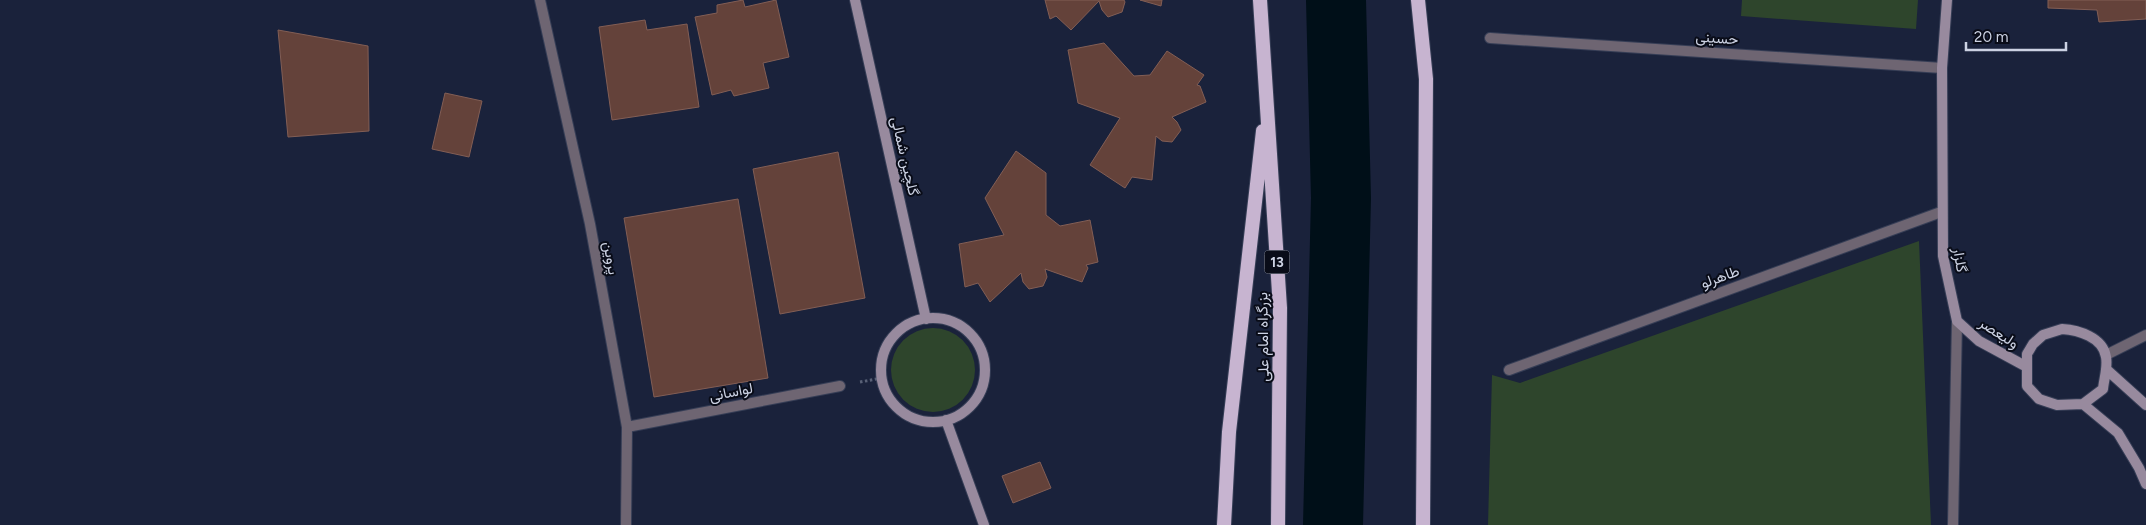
<svg xmlns="http://www.w3.org/2000/svg" width="2146" height="525" font-family="Figtree,Vazirmatn,sans-serif">
  <style>
    .green { fill: #2e452c }
    .lines { fill: none; stroke-linecap: round; stroke-linejoin: round }
    .river { stroke: #000f18; stroke-width: 60 }
    .building { fill: #64423a; stroke: #825e55 }
    .minor-casing { stroke: #363e56; stroke-width: 12 }
    .secondary-casing { stroke: #363e56; stroke-width: 12 }
    .trunk-casing { stroke: #363e56; stroke-width: 16 }
    .path { stroke: #596177; stroke-width: 3; stroke-dasharray: 2.5 2.5; stroke-linecap: butt }
    .minor { stroke: #6e6572; stroke-width: 10 }
    .secondary { stroke: #988a9e; stroke-width: 10 }
    .trunk { stroke: #c7b4d0; stroke-width: 14 }
    .labels { text-anchor: middle; stroke-width: 4; stroke-linejoin: round; paint-order: stroke }
    .shield { fill: #090c18; stroke: #9297a6; stroke-width: 1 }
    .shield-label { font-size: 14px; font-weight: bold; fill: #ccd2e3 }
    .street-label { font-size: 15px; fill: #ccd2e3; stroke: #090c18 }
  </style>
  <rect width="100%" height="100%" fill="#1a223b"/>
  <!-- green -->
  <path class="green" d="M1742,0h176l-2,29 -175,-13z
    M1919,241l12,284h-443l4,-150 28,8z
    M891 370a42 42 0 1 1 84 0a42 42 0 1 1-84 0Z"/>
  <g class="lines">
    <!-- river -->
    <path class="river" d="M1333,525l8,-327 -5,-198"/>
  </g>
  <!-- building -->
  <path class="building" d="M743,0l2,7 31,-7 13,57 -26,6 6,25 -35,8 -3,-6 -19,5 -17,-78 22,-4v-8z
    M1045,0h79l1,2 -3,10 -14,5 -6,-7 -3,-9 -28,29 -15,-14 -6,3z
    M1140,0h22l-1,6z
    M2048,0h98v19l-47,3 -2,-12 -49,-2z
    M645,20l2,10 40,-6 12,83 -87,13 -13,-93z
    M278,30l90,16 1,85 -81,6z
    M1104,43l30,33 16,-1 17,-24 37,24 -7,10 3,1 6,16 -34,15 5,5 4,8 -9,12 -10,-1 -6,-5 -4,44 -20,-3 -7,11 -35,-23 30,-47 -42,-15 -10,-53z
    M445,93l37,8 -13,56 -37,-8z
    M1016,151l30,22v42l14,11 30,-6 8,42 -12,3 2,3 -6,14 -37,-13 2,8 -4,9 -14,3 -6,-7 -2,-9 -31,29 -12,-19 -13,4 -6,-43 45,-9 -19,-37z
    M838,152l27,146 -85,16 -27,-145z
    M738,199l30,179 -114,19 -30,-179z
    M1040,462l11,26 -38,15 -11,-27z"/>
  <g class="lines">
    <defs>
      <path id="minor" d="M540,0l50,224 37,203 -1,98
        M1490,38l452,30
        M2106,355l40,-20
        M1509,370l432,-158
        M627,427l213,-41
        M1953,525l4,-204"/>
      <path id="secondary" d="M855,0l71,319
        M1947,0l-5,68 1,188 14,65 22,20 48,26
        M881 370a52 52 0 1 1 104 0a52 52 0 1 1-104 0Z
        M2062,329c16,1 41,8 44,28 2,10 -2,22 -3,32l-20,15 -26,1 -18,-6 -12,-13v-32l6,-10 10,-9z
        M2106,369l40,36
        M2083,404l35,29 21,35 7,16
        M946,420l38,105"/>
      <path id="trunk" d="M1260,0l20,308 -2,217
        M1418,0l8,79 -3,446
        M1224,525l5,-93 34,-301"/>
    </defs>
    <!-- minor casing -->
    <use href="#minor" class="minor-casing"/>
    <!-- secondary casing -->
    <use href="#secondary" class="secondary-casing"/>
    <!-- trunk casing -->
    <use href="#trunk" class="trunk-casing"/>
    <!-- path -->
    <path class="path" d="M860,382l22,-4"/>
    <!-- minor -->
    <use href="#minor" class="minor"/>
    <!-- secondary -->
    <use href="#secondary" class="secondary"/>
    <!-- trunk -->
    <use href="#trunk" class="trunk"/>
  </g>
  <g class="labels">
    <!-- shield labels -->
    <rect class="shield" x="1264.5" y="250.5" width="25" height="23" rx="4"/>
    <g class="shield-label">
      <text x="1277" y="267">13</text>
    </g>
    <!-- street labels -->
    <g class="street-label">
      <text transform="translate(1717 38) rotate(4)" y="5">حسینی</text>
      <text transform="translate(905 156) rotate(77)" y="5">گلچین شمالی</text>
      <text transform="translate(611 258) rotate(80)" y="5">پروین</text>
      <text transform="translate(1960 260) rotate(81)" y="5">گلزار</text>
      <text transform="translate(1720 277) rotate(-20)" y="5">طاهرلو</text>
      <text transform="translate(1999 333) rotate(33)" y="5">ولیعصر</text>
      <text transform="translate(1263 337) rotate(-91)" y="5">بزرگراه امام علی</text>
      <text transform="translate(731 392) rotate(-11)" y="5">لواسانی</text>
    </g>
  </g>
  <!-- scale -->
  <path d="M1966 42v8h100v-8" fill="none" stroke="#ccd2e3" stroke-width="2.5"/>
  <text x="1974" y="42" font-size="15" fill="#ccd2e3" stroke="#090c18" stroke-width="4" paint-order="stroke">20 m</text>
</svg>
